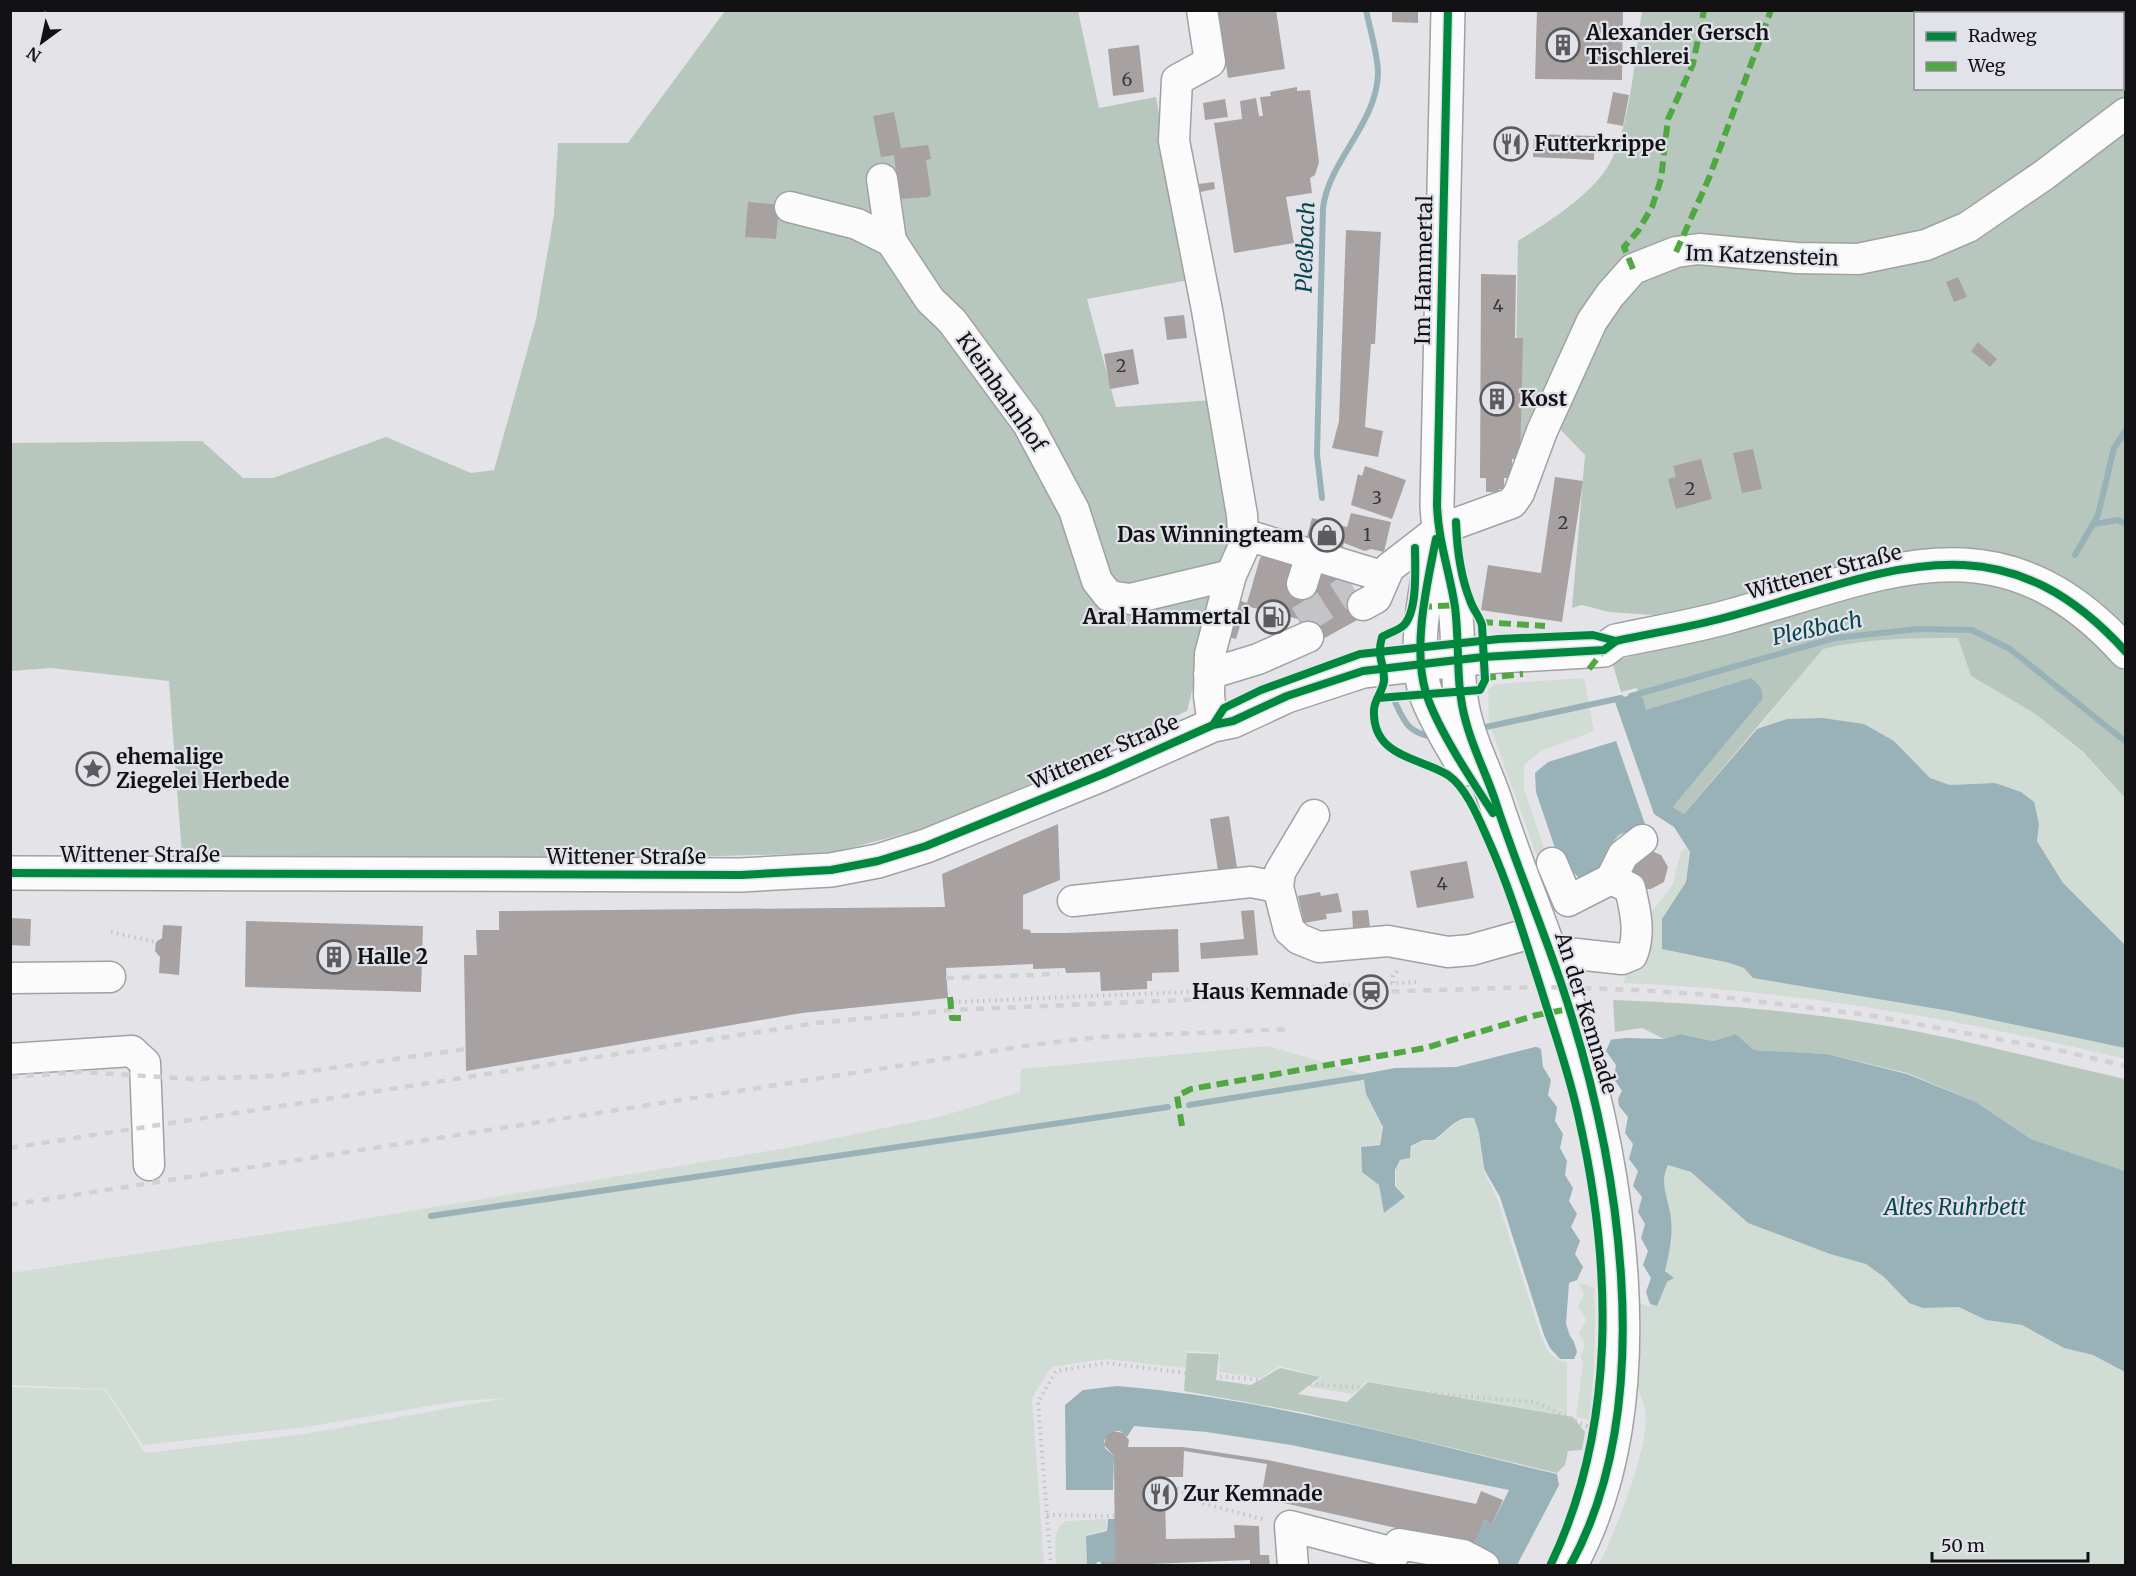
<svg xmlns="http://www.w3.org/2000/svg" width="2136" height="1576" font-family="Merriweather,serif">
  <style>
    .green { fill: #d1dcd5 }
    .forest { fill: #b8c7be; fill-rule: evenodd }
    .water { fill: #98b2b8 }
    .pier { fill: #e4e4e8 }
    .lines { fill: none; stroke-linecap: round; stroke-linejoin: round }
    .stream { stroke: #98b2b8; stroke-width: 6 }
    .building { fill: #a7a1a2 }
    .minor-tunnel { stroke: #c4c4c8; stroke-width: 30; stroke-dasharray: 30 15; stroke-linecap: butt }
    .minor-casing { stroke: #a0a1a4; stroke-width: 33 }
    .major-casing { stroke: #a0a1a4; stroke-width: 36 }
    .path { stroke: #c3c3c4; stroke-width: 4; stroke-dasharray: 1.5 4.5; stroke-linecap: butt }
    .minor { stroke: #fbfbfc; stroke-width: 30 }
    .major { stroke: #fbfbfc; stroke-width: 33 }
    .rail { stroke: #d1d1d2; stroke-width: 4.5; stroke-dasharray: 8 8; stroke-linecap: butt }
    .quiet { stroke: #51a842; stroke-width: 6; stroke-dasharray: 12 6; stroke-linecap: butt }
    .cycleway-casing { stroke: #e2e3ea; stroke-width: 11 }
    .cycleway { stroke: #00873e; stroke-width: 8 }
    .labels { text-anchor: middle; stroke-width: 4.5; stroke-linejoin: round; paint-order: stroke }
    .number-label { font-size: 18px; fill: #373638 }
    .poi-label { font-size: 21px; font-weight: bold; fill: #121215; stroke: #e2e3ea; text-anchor: start }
    .street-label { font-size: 21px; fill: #121215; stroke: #e2e3ea }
    .water-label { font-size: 22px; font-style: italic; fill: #09454d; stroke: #e2e3ea }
  </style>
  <rect width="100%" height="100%" fill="#e4e4e8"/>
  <!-- green -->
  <path class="green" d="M1889,638h69l13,38 63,37 48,39 43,46v147l-62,-62 -26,-42 2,-17 -44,-41 -45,2 -20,-7 -36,-37 -30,-17 -41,-6 -36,1 -30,10 66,-81 26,-6z
    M1584,678l10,53 -53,20 -17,14v24l39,115 -8,3 -66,-184 -1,-33 7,-6z
    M1685,848l5,4 -4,30 -24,37 1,30 67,14 14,5 10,10c124,21 250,38 371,70v11c-165,-40 -332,-69 -502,-76l23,-64 26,-33 9,-34z
    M1612,1037l-5,7 40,255 10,6 10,-23 7,-3 -9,-8 7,-30 -10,-65 6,-11 23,7 57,51 82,31 36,10 18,13 25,26 14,5 36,-1 27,13 36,5 42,23 29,7 32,17v193h-526c15,-32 52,-120 46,-154 -2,-12 -8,-24 -12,-35l-43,-337z
    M1551,1044c12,54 27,107 35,161 11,72 12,144 3,215l-13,-3 7,-54 -3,-6 5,-12 -6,-12 7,-13 -8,-13 6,-13 -7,-14 4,-6 -40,-224 -6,-4z
    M1268,1046l95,28 3,20 16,32 -2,18 -20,3 2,25 17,13 5,28 21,-16 -9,-12v-16l4,-8 10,-3 2,-11 11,-7 11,1c14,-9 22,-24 40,-23l5,15 4,36 14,29 44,138 6,14 12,11 8,1v54l-200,-35 -14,13 -43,-7 11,-10 -41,-11 -19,12 -42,-6 1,-19 -33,-2 -1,17 -81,-9 -54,8 -19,31 12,167 -1033,1v-179l94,3 40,63 160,-19 201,-36 -48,3 -152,26 -163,18 -37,-56 -95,-4v-112l322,-49 459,-77 151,-31 77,-24 1,-23z
    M1106,1519v11l-20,5 1,30h-31c0,-15 -5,-36 10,-44z"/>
  <!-- forest -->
  <path class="forest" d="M725,11h353l21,97 57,-11 33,183 -102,19 29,108 97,-7 23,136 -10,21 -39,154 -91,40 -88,44 -90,35 -86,23 -183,5 -467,-2 -13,-175 -118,-13 -40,3v-228l191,-2 41,37h30l113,-41 85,36 23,-3 42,-151 18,-104 4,-72h70z
    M1642,11h483v623l-117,-71 -303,48 -52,4 -44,-3 -27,-7 -10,3 13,-153 -33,-34 -38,63 4,-243c29,-18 70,-44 89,-73 23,-36 28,-114 35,-157zM1916,14h206v74h-206z
    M1920,577c19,1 37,1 56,4 59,7 111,49 149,91v126l-43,-47 -48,-38 -63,-37 -13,-38c-46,0 -90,0 -135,11l-139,165 -11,-7 89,-107 -99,6 -17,4 -3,-13 -7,-9 -15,4 -9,-30 159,-49z
    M1613,1000c108,4 220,13 326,36 62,13 124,29 186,43v92l-94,-32 -55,-37 -69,-29 -80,-19 -73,-4 -18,-16 -23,7 -31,-7 -18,5 -22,-11 -27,4z
    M1187,1353l32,1 -3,26 35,5 29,-17 40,9 -22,17 49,8 21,-20 205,35 12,15 -3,18 -14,1 -3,14 -8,8 -256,-61 -117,-21z"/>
  <!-- water -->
  <path class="water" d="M1751,678c9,7 12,11 11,22l-89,107 11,7 73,-85 30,-10 36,-1 41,6 30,17 36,37 20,7 45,-2 26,9 13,10 5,22 -2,17 26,42 62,62v103l-175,-37 -197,-33 -9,-10 -14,-5 -68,-14v-30l24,-37 4,-30 -16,-25 -20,-13 -40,-115 23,-5 6,3 3,13z
    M1616,741l29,83 -26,11 -10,11 -11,23 -14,14 -26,-26 -22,-65 -1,-19 13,-11z
    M1681,1034l32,7 23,-7 18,16 73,4 80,20 69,28 55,37 94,32v201l-32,-17 -29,-7 -42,-23 -36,-5 -27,-13 -36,1 -14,-5 -25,-26 -18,-13 -36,-10 -82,-31 -57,-51 -23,-7c-10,19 2,35 3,55 2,18 -2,34 -6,51l9,7 -7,4 -10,24 -80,-26 -8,3 -3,41 4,12 4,6 3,10 -3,7h-14l-10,-11 -6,-13 -44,-138 -16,-28 -5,-36 -5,-15c-19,-2 -26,13 -40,22h-11l-12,6 -1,12 -10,2 -5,10v16l10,11 -21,16 -5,-28 -17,-13 -1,-25 19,-2 3,-18 -17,-33 -3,-20 32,-6 61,-1 79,-20 92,-9 37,1z
    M1117,1386c149,12 295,54 440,88l2,11 -42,80h-56l23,-45 8,4 17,-34 -218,-45 -84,-13 -73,-6 -7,11 -7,-6h-7l-9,9 1,8 9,8 -1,34h-47l-1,-85 18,-15z
    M1108,1519h7v43h-18l-1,3h-9l-1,-29 21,-5z"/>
  <!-- pier -->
  <path class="pier" d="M1612,1037l-6,14 10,14 -2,14 8,12 -4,8 1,7 9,11 -3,16 8,11 -4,15 9,12 -5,15 9,11 -4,15 7,12 -4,14 7,13 -5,14 8,13 -5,14 5,15 -71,-24 -3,-3 6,-13 -8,-13 5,-13 -9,-14 6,-13 -8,-13 4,-13 -8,-13 2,-14 -7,-13 3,-14 -8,-13 2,-14 -9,-12 3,-15 -8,-13 -2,-18 -6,-3z"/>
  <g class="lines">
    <!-- stream -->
    <path class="stream" d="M1322,498l-5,-43 6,-247c6,-48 53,-83 55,-134 0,-20 -8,-44 -12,-64
      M2094,524l24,-4 8,4
      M2075,555l23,-40 16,-67 12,-18
      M1631,696l204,-58 83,-9 54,1 38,19 116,93
      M1395,702c10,21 13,30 37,35
      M1486,727l135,-29
      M1189,1105l173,-28
      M431,1216l737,-109"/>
  </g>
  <!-- building -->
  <path class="building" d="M1218,10h58l9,59 -57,9z
    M1392,10h26v13l-26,-1z
    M1537,10h86l-1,70 -87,-1z
    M1139,45l5,47 -31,4 -5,-47z
    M1297,87v4l13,-1 9,72 -4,13 -5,3 2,15 -26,4 8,46 -60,10 -20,-130 28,-4 -2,-18 16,-3 3,18h4l-3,-19 11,-1 -1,-4z
    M1613,92l16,3 -6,31 -16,-3z
    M1225,99l3,18 -23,3 -2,-17z
    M894,112l7,36 27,-3 3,14 -5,1 5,34 -3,3 -29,2 -5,-44 -13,2 -8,-41z
    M1506,133l20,1v19l-27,-3 -2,-11z
    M1534,134l61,2 -1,24 -61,-3z
    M1214,182l1,7 -15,3 -1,-8z
    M748,202l31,3 -3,34 -31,-2z
    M1346,230l35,2 -6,112h-4l-6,83 18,4 -5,26 -46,-9 7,-27z
    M1481,274l35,1 -1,63h8l-3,121h-8v19h-8v11h-5v3h-13v-14h-6z
    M1958,277l9,20 -13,5 -8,-20z
    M1184,315l3,23 -20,2 -3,-23z
    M1978,342l19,17 -7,8 -19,-16z
    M1133,349l6,35 -29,5 -6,-35z
    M1753,449l9,40 -20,4 -9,-40z
    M1701,459l11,40 -36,10 -8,-30 8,-2 -3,-11z
    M1365,466l41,14 -14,39 -41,-14 7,-31 4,2z
    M1555,477l28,4 -21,141 -81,-12 7,-45 53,8z
    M1351,513l40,9 -7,30 -13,-3 -6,2 -21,-8 -3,10 -36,-9 7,-26 35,9z
    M1275,550l23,7 12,23 32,-12 26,46 -56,31 -14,-26 -52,-13 -10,33 -15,-4 11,-37 15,5 13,-45z
    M1229,816l9,58 -19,3 -9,-58z
    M1058,824l2,56 -37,15v34l7,1 1,3h33l114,-4 1,43 -27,1v8h-5v8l-46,2 -1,-19 -34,1 -1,-5 -32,1v-5l-87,4 2,30 -146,15 -336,58 -2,-116h13l-1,-25h23v-19l446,-4 -3,-33z
    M1647,849l14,6 7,12 -4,15 -13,7h-7l-17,-21z
    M1467,861l7,37 -57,10 -7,-37z
    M1320,892l1,4 17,-3 4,19 -16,2 1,5 -23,4 -6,-27z
    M1254,910l4,45 -57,4 -1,-16 44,-4 -3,-28z
    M1368,910l2,17 -17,2 -1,-18z
    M10,918l21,1 -1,27 -20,-1z
    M246,921l177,5 -2,66 -176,-5z
    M163,925l19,1 -3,49 -20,-2 1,-16 -5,-6 1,-9 6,-4z
    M1113,1431l10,2 6,7 -1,7h55l85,13 208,44 5,-13 22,9 -11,24 -8,-4 -11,25 -212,-47 6,-34 -83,-13 -1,26h-18l4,2 3,6 -7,8 1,46 69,-1 -1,-13 25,1 1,29h9l1,11h-20v-6l-149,6v-4h14l-1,-106 -10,-11 2,-9z"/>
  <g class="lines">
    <!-- minor-tunnel -->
    <path class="minor-tunnel" d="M1300,621l53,-34"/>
    <defs>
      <path id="minor" d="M1202,10l8,52 -33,18 -3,61 33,169 35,205 2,31 -13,29 -21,79 -1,42 4,29
        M882,179l9,62 39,59 22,21 76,103 46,86 23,71 12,15 21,3 101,-24
        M790,207l67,17 34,17
        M1243,534l142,43
        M1302,584l9,-29
        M1363,605l13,-7 13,-30 49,-38 74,-27 7,-10 23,-62 50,-110 18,-26 23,-26 43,-17 23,-3 98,9 61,1 68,-14 42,-18 76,-52 82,-62
        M1209,674l49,-15 50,-22
        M1314,815l-34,57 -2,15 11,43 10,9 20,8 69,-6 60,11 23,-2 71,-20
        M1611,879l12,-24 19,-15
        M1073,901l178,-19 27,5
        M1549,951l73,8 10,-4c9,-21 3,-46 -2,-67l-19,-9 -43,22 -16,-38
        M10,978l100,-1
        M10,1059l122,-8 13,12 4,102
        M1293,1566l-3,-40 104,27
        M1388,1566l11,-22 64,11 21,11"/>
      <path id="major" d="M1448,10l-11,495c1,36 13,68 18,102 5,38 0,78 11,115 7,27 20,51 29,78 20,62 46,123 67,186 56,169 99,415 8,580
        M1434,546c-8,43 -22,106 -8,148 9,26 26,51 39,75
        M10,873l731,2 90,-5 47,-9 48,-15 177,-72 110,-49 20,-4 54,-25 76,-25 120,-14 121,-7 12,-9c37,-8 75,-14 111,-24 155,-42 270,-108 399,35"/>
    </defs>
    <!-- minor casing -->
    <use href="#minor" class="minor-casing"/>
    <!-- major casing -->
    <use href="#major" class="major-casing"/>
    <!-- path -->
    <path class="path" d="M111,932l45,10
      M1393,983v-7l7,-8
      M953,1002l466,-20
      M1172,1485l29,18 65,17
      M1047,1515l68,1
      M1051,1566l-13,-164 18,-31 50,-8 96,12 333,27 54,25"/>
    <!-- minor -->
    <use href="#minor" class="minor"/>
    <!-- major -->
    <use href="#major" class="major"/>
    <!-- rail -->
    <path class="rail" d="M946,978l113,-4
      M10,1077l70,-5 112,7 83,-3 191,-27
      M10,1148l807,-125 134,-13 420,-18 169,-5 96,3 63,4 169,21 194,36 64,15
      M10,1205l1022,-160 67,-8 194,-8"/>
    <!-- quiet -->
    <path class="quiet" d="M2106,10l1,4
      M2122,37l4,4
      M1676,252l33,-74 62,-168
      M1633,269l-9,-22 14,-16 14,-24 9,-28 7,-60 25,-55 11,-54
      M1420,607l39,-2
      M1481,622l64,4
      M1589,669l15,-19
      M1484,678l39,-4
      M950,997l2,21h10v4
      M1182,1126l-5,-30 14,-7 234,-41 112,-33 32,-6"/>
    <defs>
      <path id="cycleway" d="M1448,10l-11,495c1,36 13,68 18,102 5,38 0,78 11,115 7,27 20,51 29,78 20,62 46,123 67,186 56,169 99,415 8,580
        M1436,539c-9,45 -24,109 -10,154 11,35 46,88 67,120
        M1415,548c0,19 3,62 -11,77 -5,5 -15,8 -22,12 -6,22 3,26 2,44 -1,10 -10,19 -10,29 -2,47 45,47 74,65 20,14 32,47 42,69 21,47 36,99 52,148 13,42 28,84 37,127 33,146 38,309 -29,447
        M1378,698l102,-8 5,-10 -3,-55c-3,-10 -9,-15 -12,-25 -10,-25 -13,-51 -14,-78
        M1213,725l11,-17 37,-18 99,-36 139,-15 94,-4 23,6
        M10,873l731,2 90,-5 47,-9 48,-15 177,-72 110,-49 20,-4 54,-25 76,-25 120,-14 121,-7 12,-9c37,-8 75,-14 111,-24 155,-42 270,-108 399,35"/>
    </defs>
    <!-- cycleway casing -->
    <use href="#cycleway" class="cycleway-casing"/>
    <!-- cycleway -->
    <use href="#cycleway" class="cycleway"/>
  </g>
  <!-- icons -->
  <defs>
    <symbol id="building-ring" viewBox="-11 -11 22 22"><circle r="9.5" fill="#e2e3ea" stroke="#5c5c5f" stroke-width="1.5"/><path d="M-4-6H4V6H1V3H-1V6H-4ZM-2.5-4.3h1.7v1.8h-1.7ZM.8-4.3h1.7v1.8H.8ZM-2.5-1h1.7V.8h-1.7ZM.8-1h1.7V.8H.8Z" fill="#5c5c5f"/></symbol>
    <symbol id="restaurant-ring" viewBox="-11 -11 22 22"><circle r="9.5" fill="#e2e3ea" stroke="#5c5c5f" stroke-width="1.5"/><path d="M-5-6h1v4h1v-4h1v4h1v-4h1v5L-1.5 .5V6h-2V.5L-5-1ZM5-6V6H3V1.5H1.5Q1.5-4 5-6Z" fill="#5c5c5f"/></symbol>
    <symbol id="shop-ring" viewBox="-11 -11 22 22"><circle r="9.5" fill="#e2e3ea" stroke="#5c5c5f" stroke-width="1.5"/><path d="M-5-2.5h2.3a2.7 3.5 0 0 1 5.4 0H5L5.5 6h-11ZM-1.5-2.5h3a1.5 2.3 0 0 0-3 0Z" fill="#5c5c5f"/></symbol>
    <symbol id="fuel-ring" viewBox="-11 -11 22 22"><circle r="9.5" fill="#e2e3ea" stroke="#5c5c5f" stroke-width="1.5"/><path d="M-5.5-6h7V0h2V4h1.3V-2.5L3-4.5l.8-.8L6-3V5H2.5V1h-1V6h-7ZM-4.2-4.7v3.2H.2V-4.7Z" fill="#5c5c5f"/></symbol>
    <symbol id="sight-ring" viewBox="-11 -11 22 22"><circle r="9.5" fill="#e2e3ea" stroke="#5c5c5f" stroke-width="1.5"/><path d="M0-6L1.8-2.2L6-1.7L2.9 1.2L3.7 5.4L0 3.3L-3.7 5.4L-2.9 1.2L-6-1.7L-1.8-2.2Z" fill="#5c5c5f"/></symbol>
    <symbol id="station-ring" viewBox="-11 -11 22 22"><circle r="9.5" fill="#e2e3ea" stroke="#5c5c5f" stroke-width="1.5"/><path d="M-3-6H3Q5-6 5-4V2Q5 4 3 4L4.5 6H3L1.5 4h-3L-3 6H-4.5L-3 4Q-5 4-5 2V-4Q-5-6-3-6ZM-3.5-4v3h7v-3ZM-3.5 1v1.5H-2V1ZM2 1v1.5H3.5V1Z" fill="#5c5c5f"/></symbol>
  </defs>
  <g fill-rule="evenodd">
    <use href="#building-ring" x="1544" y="26" width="38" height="38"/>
    <use href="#restaurant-ring" x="1492" y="125" width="38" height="38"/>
    <use href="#building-ring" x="1478" y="380" width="38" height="38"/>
    <use href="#shop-ring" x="1308" y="516" width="38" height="38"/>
    <use href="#fuel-ring" x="1254" y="598" width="38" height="38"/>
    <use href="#sight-ring" x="74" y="750" width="38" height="38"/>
    <use href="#building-ring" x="315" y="938" width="38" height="38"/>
    <use href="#station-ring" x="1352" y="973" width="38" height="38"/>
    <use href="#restaurant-ring" x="1141" y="1475" width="38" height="38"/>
  </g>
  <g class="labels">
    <!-- number labels -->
    <g class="number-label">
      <text x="1127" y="86">6</text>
      <text x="1498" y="312">4</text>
      <text x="1121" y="372">2</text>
      <text x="1690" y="495">2</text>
      <text x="1377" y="504">3</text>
      <text x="1563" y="529">2</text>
      <text x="1367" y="541">1</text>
      <text x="1442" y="890">4</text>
    </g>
    <!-- poi labels -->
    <g class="poi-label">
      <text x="1586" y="40">Alexander Gersch<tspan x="1586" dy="24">Tischlerei</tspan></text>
      <text x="1534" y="151">Futterkrippe</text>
      <text x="1520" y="406">Kost</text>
      <text x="1304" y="542" text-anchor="end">Das Winningteam</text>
      <text x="1250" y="624" text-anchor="end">Aral Hammertal</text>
      <text x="116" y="764">ehemalige<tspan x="116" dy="24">Ziegelei Herbede</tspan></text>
      <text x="357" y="964">Halle 2</text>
      <text x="1348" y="999" text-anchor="end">Haus Kemnade</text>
      <text x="1183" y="1501">Zur Kemnade</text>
    </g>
    <!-- street labels -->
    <g class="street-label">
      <text transform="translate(1762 256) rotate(2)" y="7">Im Katzenstein</text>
      <text transform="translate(1424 270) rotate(-89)" y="7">Im Hammertal</text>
      <text transform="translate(1001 392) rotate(55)" y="7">Kleinbahnhof</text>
      <text transform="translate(1824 572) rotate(-15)" y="7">Wittener Straße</text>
      <text transform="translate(1104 752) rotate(-23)" y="7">Wittener Straße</text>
      <text x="140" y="862">Wittener Straße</text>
      <text x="626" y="864">Wittener Straße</text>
      <text transform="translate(1586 1013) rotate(73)" y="7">An der Kemnade</text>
    </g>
    <!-- water labels -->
    <g class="water-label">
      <text transform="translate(1305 247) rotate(-88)" y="8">Pleßbach</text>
      <text transform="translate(1817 628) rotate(-12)" y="8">Pleßbach</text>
      <text x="1955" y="1215">Altes Ruhrbett</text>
    </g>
  </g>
  <!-- border -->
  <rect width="2136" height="1576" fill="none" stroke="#121215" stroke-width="24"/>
  <!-- legend -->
  <rect x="1914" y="12" width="210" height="78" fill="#e2e3ea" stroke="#8f8f95" stroke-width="1.5"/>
  <rect x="1926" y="32" width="30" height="9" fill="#00873e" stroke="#8f8f95" stroke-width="1.5"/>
  <text x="1968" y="42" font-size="18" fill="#121215">Radweg</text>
  <rect x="1926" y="62" width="30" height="9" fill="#51a842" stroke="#8f8f95" stroke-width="1.5"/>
  <text x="1968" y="72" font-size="18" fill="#121215">Weg</text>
  <!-- north arrow -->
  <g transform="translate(42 42) rotate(213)" stroke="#e2e3ea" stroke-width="4.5" paint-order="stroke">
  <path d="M0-4.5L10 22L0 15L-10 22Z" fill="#121215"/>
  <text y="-9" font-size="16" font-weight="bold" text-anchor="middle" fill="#121215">N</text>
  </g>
  <!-- scale -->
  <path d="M1932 1552v9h156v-9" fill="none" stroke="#121215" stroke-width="3"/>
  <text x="1941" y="1552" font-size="18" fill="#121215" stroke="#e2e3ea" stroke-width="4.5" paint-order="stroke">50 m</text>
</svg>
